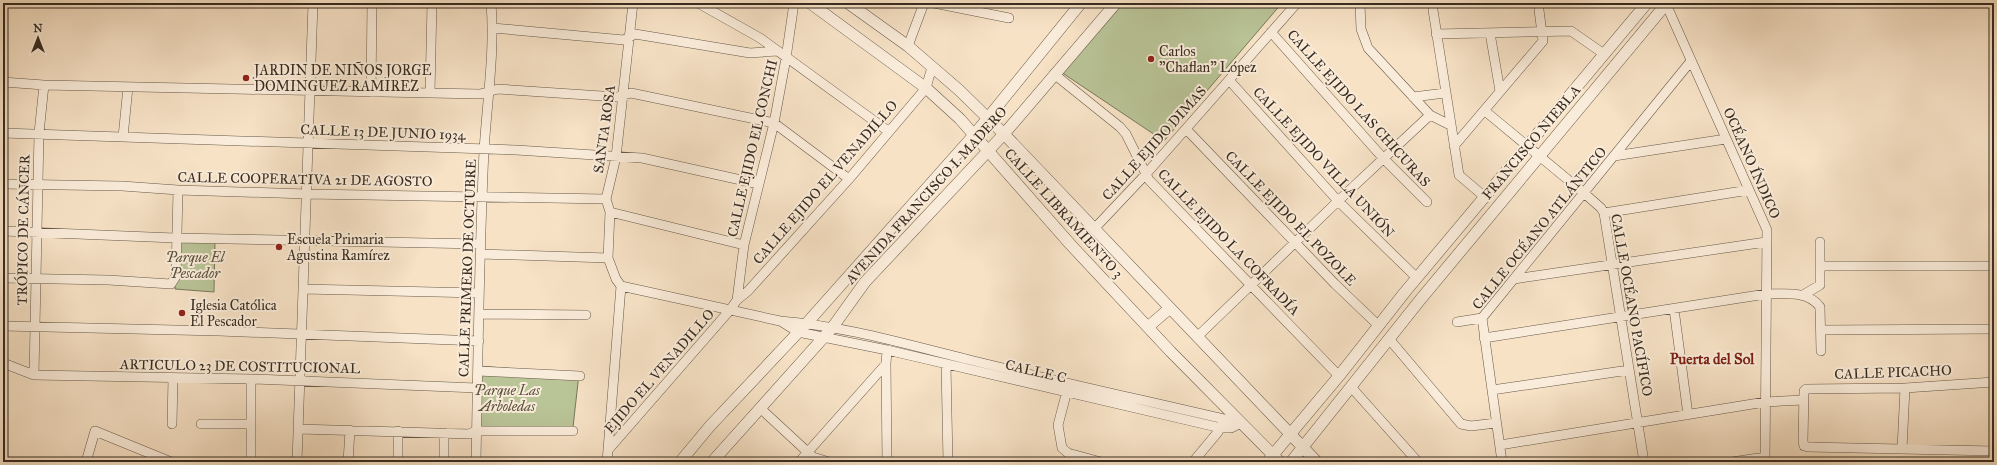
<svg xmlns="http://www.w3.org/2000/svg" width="1997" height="465" font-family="'IM FELL Great Primer',serif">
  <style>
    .park { fill: #b9c497; stroke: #78785b }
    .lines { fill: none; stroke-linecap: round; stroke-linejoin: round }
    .minor-casing { stroke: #675949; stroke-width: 10 }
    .tertiary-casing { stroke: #675949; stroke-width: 12 }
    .minor { stroke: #faecda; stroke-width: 9 }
    .tertiary { stroke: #faecda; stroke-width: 11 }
    .poi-dot { fill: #8f2418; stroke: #faecda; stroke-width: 1.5 }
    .labels { text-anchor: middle; stroke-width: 4; stroke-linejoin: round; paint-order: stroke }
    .poi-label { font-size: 14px; fill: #372b1f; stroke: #faecda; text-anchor: start }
    .street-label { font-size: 14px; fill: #372b1f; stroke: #faecda }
    .park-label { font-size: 14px; font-style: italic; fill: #58513d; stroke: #faecda }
    .neighbourhood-label { font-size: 15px; font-weight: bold; fill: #7a1f14; stroke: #faecda }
  </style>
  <rect width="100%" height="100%" fill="#f7e2c6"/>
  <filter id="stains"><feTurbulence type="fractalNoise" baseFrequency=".005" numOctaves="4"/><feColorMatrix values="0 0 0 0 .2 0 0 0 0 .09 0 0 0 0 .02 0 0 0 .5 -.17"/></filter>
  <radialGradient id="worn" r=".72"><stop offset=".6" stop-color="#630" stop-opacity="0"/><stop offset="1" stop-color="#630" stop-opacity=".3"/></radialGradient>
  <!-- park -->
  <path class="park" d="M1121,3h161l-118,138 -103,-69z
    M176,240l39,1 -1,51 -39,-3z
    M478,366l101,8 -6,53h-97z"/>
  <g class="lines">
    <defs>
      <path id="minor" d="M633,3l-17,154 -10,42 4,13 -2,46 8,21 5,7 159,35c65,5 128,24 190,39 86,21 172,40 258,60l6,-3
        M698,3l62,35 128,93
        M934,3l75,15
        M1360,3l1,26 7,19 62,67 20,10
        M1666,4l101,226 -2,232
        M1433,10l26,165 27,23
        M493,28l131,12 11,-6 115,19 27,-2
        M1271,32l112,126 44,44
        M1490,33l10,58
        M1436,34l135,-3 33,23
        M908,46l16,-43
        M1054,74l66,53 6,7 23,46 190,196
        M1229,80l109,121 79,77
        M3,82l41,3 386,8 50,1 18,-5 119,8 14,-4 143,30 75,56
        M371,92l1,-89
        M430,93l2,-90
        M1413,97l32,-4
        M1485,111l99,82 17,15 3,5 40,249
        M1186,129l149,155 44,42
        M3,133l513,17 126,8 117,26
        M123,137l5,-50
        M1454,146l89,-105 -4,-31
        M1614,156l112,-17
        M3,184l119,2 56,4 129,4 299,5
        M610,212l134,33
        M1604,213l145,-23
        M1094,229l52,-55 151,-171
        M3,231l172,7 305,6
        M481,254l127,4
        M1820,266h174
        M3,278l105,2 63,4 5,-8 2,-86
        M1514,279l252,-37
        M303,289l176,4
        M1803,295l17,-10v-43
        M737,300l7,-55 30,-122 12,-65 8,-55
        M1674,309l14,106
        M479,314l107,1
        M782,322l16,10 89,18 334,78h10l10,-5
        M1457,322l25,-4
        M3,326l216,5 260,10
        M1821,330l173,-1
        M1197,337l141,-136 92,-86
        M1484,338l282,-44c18,0 42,-4 54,13l1,44
        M1390,340l71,84 10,2 25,-3
        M3,363l31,12 217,4 226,9
        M886,364l1,98
        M946,365l2,97
        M478,371l102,5
        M34,375l5,-242 5,-48
        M251,379v79
        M1994,382l-89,6 -99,1 -2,2 -1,50 1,5 4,1 186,4
        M1068,387l-10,38 4,23 6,5 33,9
        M1352,388l66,74
        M1492,390l137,-20
        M760,408l53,49 16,5
        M172,424l1,-46
        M201,424h50
        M299,429l170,5 7,-3h97
        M1500,445l265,-43 38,-2
        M1902,449l3,-61
        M608,450l122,-140 7,-10 11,-9 101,-112 77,-91 6,-21
        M86,462l9,-31 76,31
        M297,462l16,-459
        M348,462l2,-32
        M398,462v-31
        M444,462v-29
        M476,462c2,-104 3,-208 8,-311 3,-50 11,-99 7,-148
        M607,462l14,-176
        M799,462l87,-98 1,-14
        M1193,462l25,-30 4,-8
        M1502,462l-20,-144 209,-257
        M1732,462l33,-5"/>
      <path id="tertiary" d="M810,3l116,85 34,31 110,125 101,108 109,110
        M848,3l60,43 51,44 45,44 313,328
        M1148,327l22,-19
        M680,462l30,-36 97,-103 167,-188 107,-132
        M712,462l120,-134 33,-46 139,-148 112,-131
        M1267,462l72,-86 66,-84 242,-289
        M1291,462l129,-162 247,-297"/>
    </defs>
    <!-- minor casing -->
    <use href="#minor" class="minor-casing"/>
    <!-- tertiary casing -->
    <use href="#tertiary" class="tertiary-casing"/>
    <!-- minor -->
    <use href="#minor" class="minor"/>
    <!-- tertiary -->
    <use href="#tertiary" class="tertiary"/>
  </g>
  <!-- markers -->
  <g class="poi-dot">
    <circle cx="1151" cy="59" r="4"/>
    <circle cx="246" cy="78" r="4"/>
    <circle cx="279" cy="247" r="4"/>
    <circle cx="182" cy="313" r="4"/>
  </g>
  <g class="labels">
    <!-- poi labels -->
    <g class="poi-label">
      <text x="1159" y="56">Carlos<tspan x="1159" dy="16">"Chaflan" López</tspan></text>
      <text x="254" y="75">JARDIN DE NIÑOS JORGE<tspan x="254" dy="16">DOMINGUEZ RAMIREZ</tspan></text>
      <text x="287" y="244">Escuela Primaria<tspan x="287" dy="16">Agustina Ramírez</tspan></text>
      <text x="190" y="310">Iglesia Católica<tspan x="190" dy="16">El Pescador</tspan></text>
    </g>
    <!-- street labels -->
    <g class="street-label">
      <text transform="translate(1359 108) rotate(48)" y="5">CALLE EJIDO LAS CHICURAS</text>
      <text transform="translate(604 129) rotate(-82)" y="5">SANTA ROSA</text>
      <text transform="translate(383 132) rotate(2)" y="5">CALLE 13 DE JUNIO 1934</text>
      <text transform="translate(1531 142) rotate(-50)" y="5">FRANCISCO NIEBLA</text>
      <text transform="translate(1154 143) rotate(-48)" y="5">CALLE EJIDO DIMAS</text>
      <text transform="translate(752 148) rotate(-77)" y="5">CALLE EJIDO EL CONCHI</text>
      <text transform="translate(1324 162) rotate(47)" y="5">CALLE EJIDO VILLA UNIÓN</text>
      <text transform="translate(1752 163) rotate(66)" y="5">OCÉANO ÍNDICO</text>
      <text transform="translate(305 179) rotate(1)" y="5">CALLE COOPERATIVA 21 DE AGOSTO</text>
      <text transform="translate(825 182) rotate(-49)" y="5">CALLE EJIDO EL VENADILLO</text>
      <text transform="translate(926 195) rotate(-48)" y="5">AVENIDA FRANCISCO I. MADERO</text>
      <text transform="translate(1064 213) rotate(48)" y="5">CALLE LIBRAMIENTO 3</text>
      <text transform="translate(1291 218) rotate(46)" y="5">CALLE EJIDO EL POZOLE</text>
      <text transform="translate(1539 228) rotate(-51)" y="5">CALLE OCÉANO ATLÁNTICO</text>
      <text transform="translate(23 230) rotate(-89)" y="5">TRÓPICO DE CÁNCER</text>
      <text transform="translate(1229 242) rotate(46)" y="5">CALLE EJIDO LA COFRADÍA</text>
      <text transform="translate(467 268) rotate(-88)" y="5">CALLE PRIMERO DE OCTUBRE</text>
      <text transform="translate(1632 305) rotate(80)" y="5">CALLE OCÉANO PACÍFICO</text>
      <text transform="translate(240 366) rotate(1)" y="5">ARTICULO 23 DE COSTITUCIONAL</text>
      <text transform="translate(659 371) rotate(-49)" y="5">EJIDO EL VENADILLO</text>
      <text transform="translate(1036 371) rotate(13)" y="5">CALLE C</text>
      <text transform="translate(1893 372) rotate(-2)" y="5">CALLE PICACHO</text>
    </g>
    <!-- park labels -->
    <g class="park-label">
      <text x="195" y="262">Parque El<tspan x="195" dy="16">Pescador</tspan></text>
      <text x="507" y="395">Parque Las<tspan x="507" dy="16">Arboledas</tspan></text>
    </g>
    <!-- neighbourhood labels -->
    <g class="neighbourhood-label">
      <text x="1712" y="364">Puerta del Sol</text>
    </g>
  </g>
  <!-- margin -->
  <rect width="1997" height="465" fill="none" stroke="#f7e2c6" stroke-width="16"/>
  <rect x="4" y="4" width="1989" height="457" fill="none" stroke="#372b1f" stroke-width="2"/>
  <rect x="8" y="8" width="1981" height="449" fill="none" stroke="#372b1f"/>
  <!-- north arrow -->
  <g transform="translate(38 38)" stroke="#faecda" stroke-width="3" paint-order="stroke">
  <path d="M0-3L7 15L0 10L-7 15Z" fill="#372b1f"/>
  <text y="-6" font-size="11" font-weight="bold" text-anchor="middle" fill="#372b1f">N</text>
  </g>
  <rect width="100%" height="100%" filter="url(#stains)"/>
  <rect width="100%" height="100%" fill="url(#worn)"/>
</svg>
